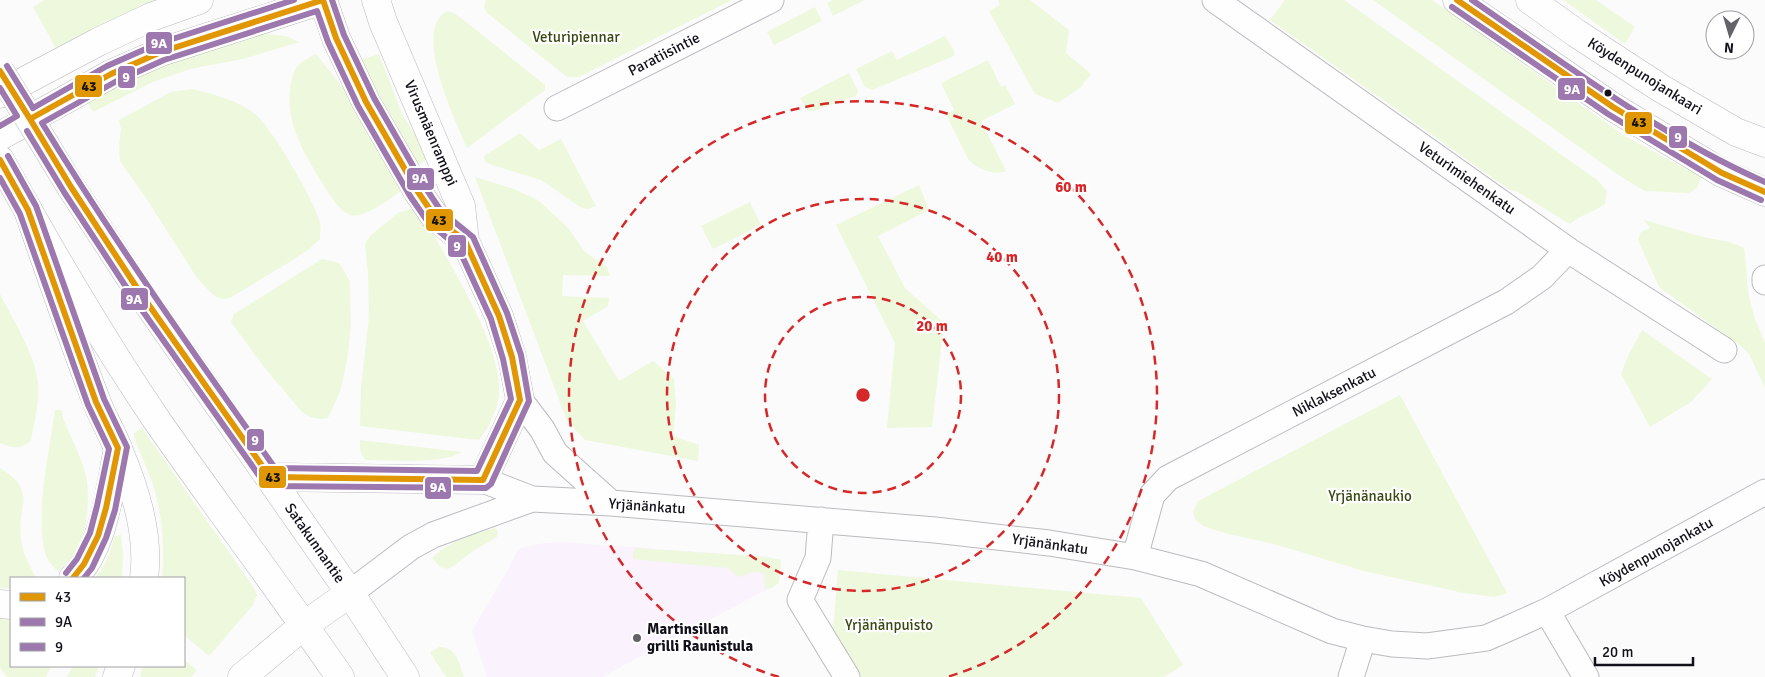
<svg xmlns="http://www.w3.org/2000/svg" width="1765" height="677" font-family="Signika,sans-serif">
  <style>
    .commercial { fill: #faf2fd }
    .green { fill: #eef8dd }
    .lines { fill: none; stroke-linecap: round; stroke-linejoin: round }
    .street-casing { stroke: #bbbac0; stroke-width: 27 }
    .secondary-casing { stroke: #bbbac0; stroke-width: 29 }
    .highway-casing { stroke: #bbbac0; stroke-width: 29 }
    .street { stroke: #fefefe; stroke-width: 25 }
    .secondary { stroke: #fefefe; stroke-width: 28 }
    .highway { stroke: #fefefe; stroke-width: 28 }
    .secondary-bridge-casing { stroke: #bbbac0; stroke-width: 29; stroke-linecap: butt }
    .secondary-bridge { stroke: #fefefe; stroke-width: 28 }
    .bus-1-casing { stroke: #fff; stroke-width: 10 }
    .bus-2-casing { stroke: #fff; stroke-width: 10 }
    .bus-3-casing { stroke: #fff; stroke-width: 10 }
    .bus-1 { stroke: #e09703; stroke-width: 6 }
    .bus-2 { stroke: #9c78af; stroke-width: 6 }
    .bus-3 { stroke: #9c78af; stroke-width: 6 }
    .ring { fill: none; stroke: #d62828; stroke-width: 2.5; stroke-dasharray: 9 6 }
    .bus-dot { fill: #12101b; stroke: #fff; stroke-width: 2 }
    .poi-dot { fill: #646269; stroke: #fff; stroke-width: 2 }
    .labels { text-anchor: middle; stroke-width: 4.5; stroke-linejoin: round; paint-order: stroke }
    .park-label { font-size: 15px; fill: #384912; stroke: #fff }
    .street-label { font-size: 15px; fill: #12101b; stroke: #fff }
    .poi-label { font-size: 15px; font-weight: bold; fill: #12101b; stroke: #fff; text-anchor: start }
    .centre { fill: #d62828; stroke: #fff; stroke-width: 2.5 }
    .ring-label { font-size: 15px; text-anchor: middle; font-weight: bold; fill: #d62828; stroke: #fff; stroke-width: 4.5; stroke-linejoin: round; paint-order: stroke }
    .line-badge { stroke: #fff; stroke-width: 2 }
    .badge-label { font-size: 14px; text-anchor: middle; font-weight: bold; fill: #fff }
    .pale-badge-label { font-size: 14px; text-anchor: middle; font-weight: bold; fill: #111 }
  </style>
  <rect width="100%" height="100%" fill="#fbfbfb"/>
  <!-- commercial -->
  <path class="commercial" d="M561,542l205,15 15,3 -2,23 -153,81 -23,13h-116l-15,-46 38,-65 8,-17 19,-5z"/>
  <!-- green -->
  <path class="green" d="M45,0h114l-101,52 -25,-45z
    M486,0h246l-153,77h-12l-81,-65 -2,-6z
    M833,0h32l-32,16 -6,-13z
    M998,0h32l39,30 -3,23 25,21 -10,13 -23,16 -23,-9 -46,-83 11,-6z
    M1285,0h59l253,180 10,11 -2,13c-11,8 -25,11 -35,20l-54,-33 -6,-1 -240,-170z
    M1373,0h59l193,136 76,41c-2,8 -5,13 -12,16l-44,-2 -25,-15z
    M1563,0h33l39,27 -10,17z
    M815,7l7,14 -48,24 -7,-13z
    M447,11l7,2 7,5 84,67v5l-78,58c-11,-26 -56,-119 -20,-137z
    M265,34l21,2 13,6 -56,17 -53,10 -37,13 -60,30 -7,-12 45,-24 117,-40z
    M945,36l9,14v6l-82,34 -7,-3 -9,-18 36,-18 5,9z
    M316,54l32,40 54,96c-11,8 -38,29 -51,25 -13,-4 -23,-23 -30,-34 -18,-29 -35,-58 -31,-93 1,-5 2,-13 5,-18 4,-8 14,-12 21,-16z
    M379,54l23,60 27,44 -12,8 -42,-69 -15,-37z
    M988,60l13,27 4,-2 10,19 -34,17 25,50c-11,5 -30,-2 -38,-12l-22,-45 8,-4 -13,-27z
    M849,73l9,18 -2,5 -43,15 -6,-1 -7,-12z
    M193,89c22,6 46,11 63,26 17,15 59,86 64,108 1,5 0,11 0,16l-11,10 -18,12 -61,37 -8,1 -9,-4 -16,-17 -51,-80 -26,-37 -1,-15 2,-17 -2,-9 52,-28z
    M520,133l19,17 22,-11 35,67 -9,3 -7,-2 -39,-27 -49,-15 -7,-3 -1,-6z
    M475,177l39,12 24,11 30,28 18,25 21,14 3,9 -47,-1 -1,21 47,2 -1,8 -25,15 36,60 34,-20 21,18 2,26 -3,31 26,9 -1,16 -113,-21 -18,-19z
    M919,185l10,25 -51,26 27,52 39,35 -12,104 -45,1 8,-85 -59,-118z
    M750,202l11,23 -48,24 -12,-23z
    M410,209l5,1 8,7c24,42 81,131 76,178 -2,17 -10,32 -20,45l-119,-14 1,-39 8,-70 -1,-43 -3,-30 6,-9 27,-22z
    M1644,220l59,17 26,5 15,6 5,50 6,21 10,24v45l-16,-34 -7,-7 -83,-60 -21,-47 3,-8 9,-4z
    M322,259l17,4 11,18 1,45 -4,35 -7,31 -12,26 -8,1 -10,-2 -8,-5 -38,-45 -33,-45 3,-8z
    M0,294c13,26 35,60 38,89 2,19 -4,39 -7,58 -12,9 -18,7 -31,2z
    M1642,330l70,49 -21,23 -41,25 -29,-53 8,-20z
    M1400,395l107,198 -12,4 -31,-4 -100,-22 -90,-27 -46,-10 -25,-8 -8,-7 -2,-8 5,-10z
    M55,410h7l1,8c7,18 17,36 22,54 6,22 3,65 -11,83 -5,6 -11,11 -16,17 -3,-4 -7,-8 -10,-12 -16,-34 2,-112 7,-150z
    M142,428l112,160 3,7 -4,10 -44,51 -25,-21v-57h-22c3,-31 0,-67 -10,-96 -6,-16 -13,-32 -19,-48z
    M360,440l102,12c-22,13 -69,8 -96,8 -6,-6 -6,-11 -6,-20z
    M0,468c38,23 17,35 21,71 1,14 9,27 15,39h-25v11l-11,-1z
    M496,528l2,4 -1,5 -24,14 -18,14 -7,4 -8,-2 -8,-9c18,-17 40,-24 64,-30z
    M121,535l2,19 -1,24h-27c11,-13 16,-25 19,-42z
    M636,548l130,9 15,3 -2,23 -8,5 -6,1 -1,-16 -11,-1 -15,5 -10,-9 -95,-9v-7z
    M838,570l303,28 42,67 -19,12h-303l-28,-46z
    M0,616l11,1v49h40l-5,11h-39l-7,-9z
    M439,647c18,0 20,16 25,30h-18l-15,-23v-2z
    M184,660l13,10 -6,7h-51l3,-11h41z
    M73,666h26l-4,11h-28z"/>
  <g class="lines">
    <defs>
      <path id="street" d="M1215,0l353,250 156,100
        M557,108l214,-108
        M1765,278v4
        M520,400l22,29 13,24 56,50
        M483,480l49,19 79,4 324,27 114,13 86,14 66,17 131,57 31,8 29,5 35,2 59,-8 21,-9 40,-18 218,-119
        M821,520l-3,38 -18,42 47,77
        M1135,557l17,-62 16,-17 338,-176 36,-25 26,-27
        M350,593l61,-46 22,-12 99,-36
        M1547,611l39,66
        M1351,677l12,-38"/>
      <path id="secondary" d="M1457,0l156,107 109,66 43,19
        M1530,0l46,33 86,56 74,43 29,11
        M0,94l98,-52 53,-25 48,-17
        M0,136l111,-62 50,-22 162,-52 13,38 30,64 52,90 17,25 30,24
        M0,160c49,89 101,178 158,262 60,86 123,169 182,255
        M71,187l68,104 211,302 55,84
        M270,477l213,3 37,-80 -8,-43 -13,-41 -34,-75 -4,-35 -78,-184 -7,-22
        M73,578c31,-28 37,-91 45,-130
        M0,604l11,1
        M303,626l47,-33"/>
      <path id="highway" d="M28,210c22,64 44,128 68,190 6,17 16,32 22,49 17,39 32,86 26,129
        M117,677l4,-11
        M242,677l61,-51"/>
    </defs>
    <!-- street casing -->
    <use href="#street" class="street-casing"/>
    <!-- secondary casing -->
    <use href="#secondary" class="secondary-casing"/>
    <!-- highway casing -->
    <use href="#highway" class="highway-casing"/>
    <!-- street -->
    <use href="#street" class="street"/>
    <!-- secondary -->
    <use href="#secondary" class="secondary"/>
    <!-- highway -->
    <use href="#highway" class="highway"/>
    <defs>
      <path id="secondary-bridge" d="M0,71l71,116"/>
    </defs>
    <!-- secondary-bridge casing -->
    <use href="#secondary-bridge" class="secondary-bridge-casing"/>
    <!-- secondary-bridge -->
    <use href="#secondary-bridge" class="secondary-bridge"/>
    <defs>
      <path id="bus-1" d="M323,0l13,38 30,64 52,90 17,25 30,24 34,75 13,41 8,43 -37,80 -213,-3 -131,-186 -68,-104 -41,-68 81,-45 50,-22z
        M1457,0l156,107 109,66 43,19
        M0,71l30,48
        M0,160l28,50 68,192 22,46 -12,60 -8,28 -14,28 -11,14"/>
      <path id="bus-2" d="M1452,7l156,107 109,66 44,20
        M0,88l17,28 -17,10
        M33,108l74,-42 50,-22 137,-44
        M27,131l37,61 68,104 133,188 5,2 216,2 5,-4 38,-83 -8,-46 -14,-42 -34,-76 -32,-26 -16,-24 -51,-89 -30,-63 -12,-35
        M0,178l20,36 68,191 21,44 -12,57 -7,27 -13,26 -11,14"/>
      <path id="bus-3" d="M1472,0c93,64 190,137 293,182
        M317,11l11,31 30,64 52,90 18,26 30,25 33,72 12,40 8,40 -34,72 -202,-3c-81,-114 -160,-226 -233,-345l73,-41 49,-22z
        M7,66l26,42
        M8,156l28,50 68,193 23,48 -12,63 -9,28 -14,30 -8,10"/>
    </defs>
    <!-- bus-1 casing -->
    <use href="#bus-1" class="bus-1-casing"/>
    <!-- bus-2 casing -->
    <use href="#bus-2" class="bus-2-casing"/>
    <!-- bus-3 casing -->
    <use href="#bus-3" class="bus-3-casing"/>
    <!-- bus-1 -->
    <use href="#bus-1" class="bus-1"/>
    <!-- bus-2 -->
    <use href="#bus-2" class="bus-2"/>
    <!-- bus-3 -->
    <use href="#bus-3" class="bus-3"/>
  </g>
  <!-- distance rings -->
  <g class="ring">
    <circle cx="863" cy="395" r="98"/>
    <circle cx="863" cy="395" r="196"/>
    <path d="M779 677A294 294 0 1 1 947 677"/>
  </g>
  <!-- markers -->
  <circle class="bus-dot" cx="1608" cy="93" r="4.5"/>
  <circle class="poi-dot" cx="637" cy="638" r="5"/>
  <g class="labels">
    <!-- park labels -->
    <g class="park-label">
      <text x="576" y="42">Veturipiennar</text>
      <text x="1370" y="501">Yrjänänaukio</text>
      <text x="889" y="630">Yrjänänpuisto</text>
    </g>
    <!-- street labels -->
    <g class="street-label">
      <text transform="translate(664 54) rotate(-27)" y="5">Paratiisintie</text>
      <text transform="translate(1645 76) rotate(32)" y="5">Köydenpunojankaari</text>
      <text transform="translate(431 133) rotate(67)" y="5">Virusmäenramppi</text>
      <text transform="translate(1467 178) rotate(35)" y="5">Veturimiehenkatu</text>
      <text transform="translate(1334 392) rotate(-27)" y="5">Niklaksenkatu</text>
      <text transform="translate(647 506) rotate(4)" y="5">Yrjänänkatu</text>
      <text transform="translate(315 543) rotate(55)" y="5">Satakunnantie</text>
      <text transform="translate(1050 544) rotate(8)" y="5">Yrjänänkatu</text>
      <text transform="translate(1656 552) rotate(-29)" y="5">Köydenpunojankatu</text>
    </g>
    <!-- poi labels -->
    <g class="poi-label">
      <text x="647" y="634">Martinsillan<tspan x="647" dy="17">grilli Raunistula</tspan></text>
    </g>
  </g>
  <circle cx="863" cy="395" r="8" class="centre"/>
  <g class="ring-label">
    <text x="1071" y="192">60 m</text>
    <text x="1002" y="262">40 m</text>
    <text x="932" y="331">20 m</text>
  </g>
  <g class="line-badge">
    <rect x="145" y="31" width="28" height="24" rx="5" fill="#9c78af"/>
    <rect x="117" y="65" width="19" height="24" rx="5" fill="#9c78af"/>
    <rect x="74" y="74" width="29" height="24" rx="5" fill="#e09703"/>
    <rect x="1557" y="77" width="29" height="24" rx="5" fill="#9c78af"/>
    <rect x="1624" y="111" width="29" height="24" rx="5" fill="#e09703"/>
    <rect x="1668" y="125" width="20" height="24" rx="5" fill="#9c78af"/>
    <rect x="406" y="167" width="29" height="24" rx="5" fill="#9c78af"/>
    <rect x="425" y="208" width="29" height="24" rx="5" fill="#e09703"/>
    <rect x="447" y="234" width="20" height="24" rx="5" fill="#9c78af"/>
    <rect x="120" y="287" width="29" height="24" rx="5" fill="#9c78af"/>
    <rect x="246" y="428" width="19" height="24" rx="5" fill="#9c78af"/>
    <rect x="258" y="465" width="29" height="24" rx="5" fill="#e09703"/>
    <rect x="424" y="476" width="28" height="24" rx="5" fill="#9c78af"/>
  </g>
  <g class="badge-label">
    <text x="159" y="48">9A</text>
    <text x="126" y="82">9</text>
    <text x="1572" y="94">9A</text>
    <text x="1678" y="142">9</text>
    <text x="420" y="183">9A</text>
    <text x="457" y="251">9</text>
    <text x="134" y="304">9A</text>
    <text x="255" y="445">9</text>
    <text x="438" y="492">9A</text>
  </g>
  <g class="pale-badge-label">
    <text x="89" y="91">43</text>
    <text x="1639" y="127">43</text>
    <text x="439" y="225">43</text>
    <text x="273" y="482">43</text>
  </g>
  <!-- legend -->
  <rect x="10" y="577" width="175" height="90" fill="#ffffff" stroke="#a09fa4"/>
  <rect x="20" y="593" width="25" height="8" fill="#e09703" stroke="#a09fa4"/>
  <text x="55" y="602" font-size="15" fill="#12101b">43</text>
  <rect x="20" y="618" width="25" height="8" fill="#9c78af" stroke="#a09fa4"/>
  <text x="55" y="627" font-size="15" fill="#12101b">9A</text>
  <rect x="20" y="643" width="25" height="8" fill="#9c78af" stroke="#a09fa4"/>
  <text x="55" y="652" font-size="15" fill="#12101b">9</text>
  <!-- north arrow -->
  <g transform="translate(1730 35) rotate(185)"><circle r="24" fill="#ffffff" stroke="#a09fa4"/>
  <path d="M0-4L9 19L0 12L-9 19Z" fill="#646269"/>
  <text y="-8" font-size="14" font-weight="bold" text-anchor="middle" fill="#12101b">N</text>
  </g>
  <!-- scale -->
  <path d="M1595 657v8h98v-8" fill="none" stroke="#12101b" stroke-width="2.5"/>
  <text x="1602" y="657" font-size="15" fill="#12101b" stroke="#ffffff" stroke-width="4" paint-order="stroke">20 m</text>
</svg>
